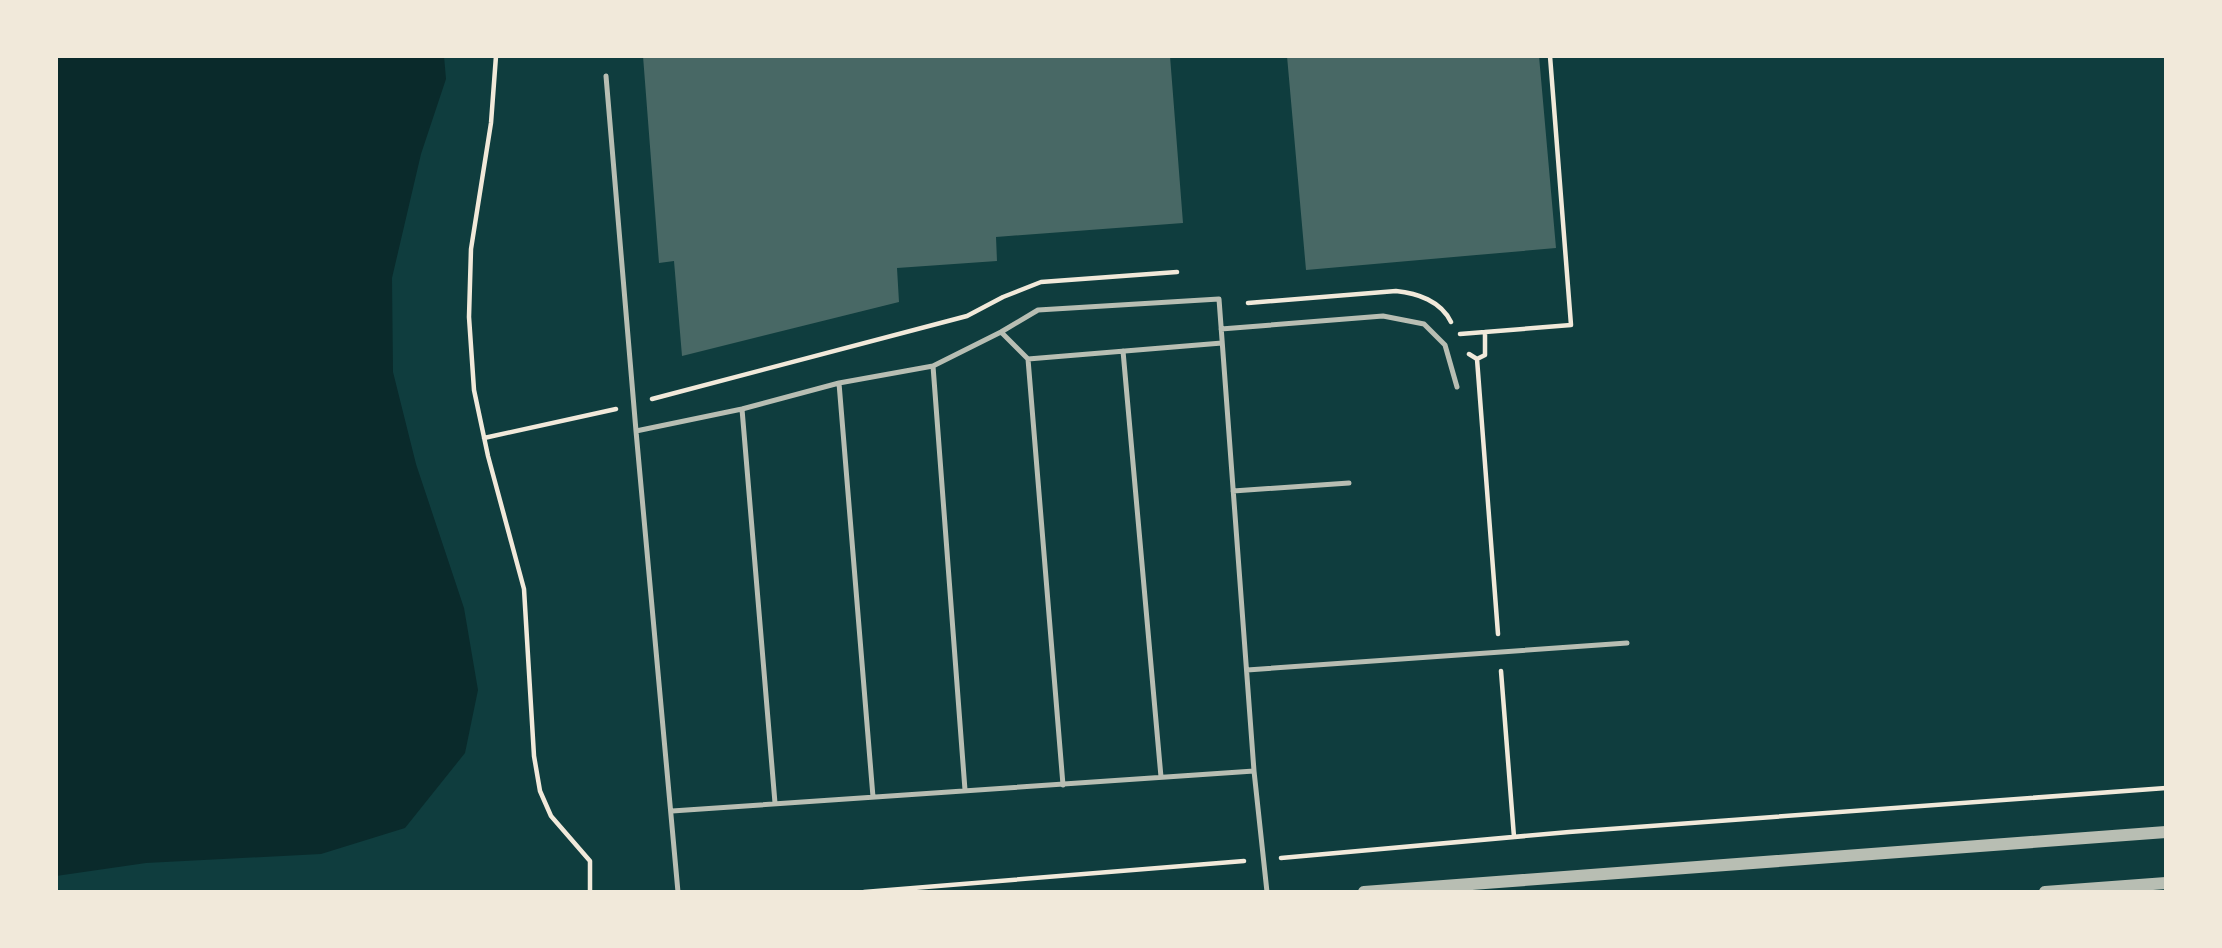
<svg xmlns="http://www.w3.org/2000/svg" width="2222" height="948" font-family="Signika,sans-serif">
  <style>
    .water { fill: #0a2a2b }
    .building { fill: #486865 }
    .lines { fill: none; stroke-linecap: round; stroke-linejoin: round }
    .path { stroke: #f1e9da; stroke-width: 4.5 }
    .service { stroke: #b8beb3; stroke-width: 5 }
    .tertiary { stroke: #b8beb3; stroke-width: 12 }
  </style>
  <rect width="100%" height="100%" fill="#0f3d3e"/>
  <!-- water -->
  <path class="water" d="M56,56h388l2,23 -25,75 -29,124 1,94 23,92 48,144 14,82 -13,63 -60,75 -84,26 -175,9 -90,13z"/>
  <!-- building -->
  <path class="building" d="M643,56h527l13,167 -187,14 1,24 -100,7 2,34 -217,54 -8,-95 -15,2z
    M1287,56h252l17,192 -250,22z"/>
  <g class="lines">
    <!-- path -->
    <path class="path" d="M496,56l-5,67 -20,126 -2,68 5,73 14,66 36,133 10,167 6,35 11,25 39,45v31
      M1248,303l148,-12c21,2 45,10 55,31
      M1485,332l86,-7 -21,-269
      M1460,334l25,-2v23l-8,4
      M1469,354l8,5 21,275
      M652,399l315,-83 36,-19 38,-15 136,-10
      M484,438l132,-29
      M1501,671l13,166
      M1281,858l288,-26 597,-44
      M864,892l380,-31"/>
    <!-- service -->
    <path class="service" d="M606,76l30,355
      M1221,329l162,-13 41,8 21,21 12,42
      M1001,332l27,27 194,-16
      M1123,351l38,426
      M1028,359l35,426
      M933,366l32,424
      M839,383l34,414
      M742,409l33,394
      M1233,491l116,-8
      M1247,670l380,-27
      M672,811l582,-40
      M678,892l-42,-461 106,-22 97,-26 94,-17 68,-34 37,-22 181,-11 35,472 13,121"/>
    <!-- tertiary -->
    <path class="tertiary" d="M1364,892l802,-60
      M2045,892l121,-9"/>
  </g>
  <!-- border -->
  <rect width="2222" height="948" fill="none" stroke="#f1e9da" stroke-width="116"/>
</svg>
